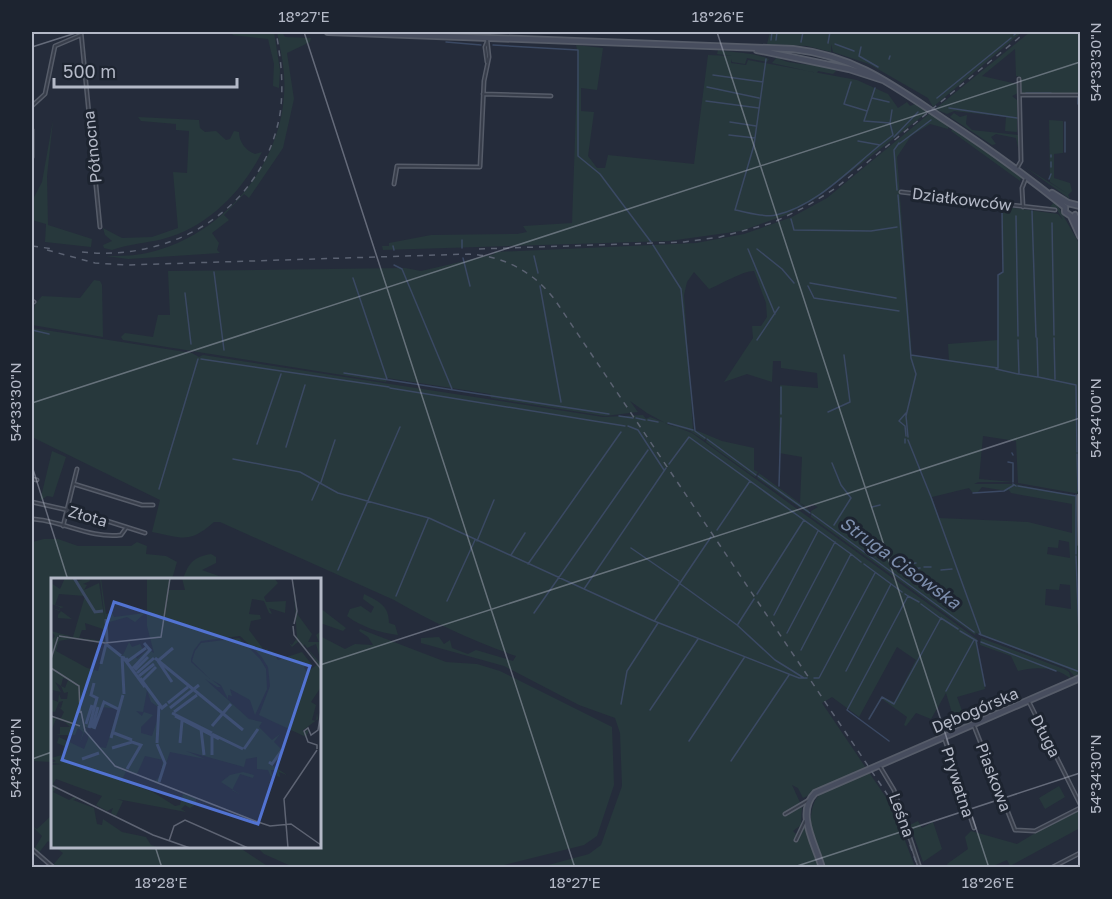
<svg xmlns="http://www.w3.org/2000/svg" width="1112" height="899" font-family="'Golos Text',sans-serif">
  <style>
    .green { fill: #27383c; fill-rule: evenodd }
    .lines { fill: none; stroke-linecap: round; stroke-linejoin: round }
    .stream { stroke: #3b4963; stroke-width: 1.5 }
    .street-casing { stroke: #565c69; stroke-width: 5 }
    .secondary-casing { stroke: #565c69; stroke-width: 8 }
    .street { stroke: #383e4b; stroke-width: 2 }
    .secondary { stroke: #474d5e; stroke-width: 4.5 }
    .rail { stroke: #5b6272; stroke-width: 1.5; stroke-dasharray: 6 6; stroke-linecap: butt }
    .ticks { fill: none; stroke: #b4b9c7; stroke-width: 1.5; stroke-opacity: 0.45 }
    .labels { text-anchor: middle; stroke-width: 6; stroke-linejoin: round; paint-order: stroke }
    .street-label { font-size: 16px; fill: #b4b9c7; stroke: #1d2430 }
    .water-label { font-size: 18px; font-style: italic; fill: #7d8ead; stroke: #1d2430 }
    .inset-river { fill: none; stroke: #3b4963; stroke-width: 3 }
    .inset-road { fill: none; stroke: #5e6473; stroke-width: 1.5 }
    .view { fill: #5273d2; fill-opacity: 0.15; stroke: #5273d2; stroke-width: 3 }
    .inset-edge { fill: none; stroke: #b4b9c7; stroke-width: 3 }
    .neatline { fill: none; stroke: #b4b9c7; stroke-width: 2 }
    .ticks-label { font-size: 15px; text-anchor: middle; fill: #b4b9c7 }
  </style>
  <rect width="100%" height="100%" fill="#252c3b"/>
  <!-- green -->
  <path class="green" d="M235,32h39l6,38 -1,18 -6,-2 1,-22 -6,-25 -36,-4z
    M277,32h5l3,5 26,1 -1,4 -23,11 7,46 -11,49 -34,50 -5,-4 -20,21 5,5 -17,13 7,10 -2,7 3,3 -92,6 -22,-3c13,0 27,0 41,-3 71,-15 133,-84 137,-158 2,-21 -3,-43 -7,-63z
    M770,32h252l-89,75 -5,-9 -59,-34 -36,-12 -2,-8v8l-24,-6 -40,-2z
    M1030,32h50v61h-58l-2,-16 -4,-1 -1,-27 -33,27 35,8 1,9 -6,3 5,4v32l-12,-1 1,-14 -52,-6 -7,3 -12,-5z
    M576,45l27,3 -6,42 -16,-2v23l13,1 -6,44 9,12h8l3,-13 86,9 14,-109 24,1 -15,-2 1,-4c19,3 33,2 51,9l-2,3 -20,-4 -2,6 -13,-2 -1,-3v4l15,2 2,-5 109,20 31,14 10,14 9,-6 3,4 8,-3 11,8 -112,87 -31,17 -45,16 -72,10 -286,9 -1,-4h7v-3l42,-8 86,-1 10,-2 -4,-6 49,-3 6,-169z
    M777,57c11,10 47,5 59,14l-3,3 -15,-3 -1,2 -45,-10z
    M930,113l19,12 -1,4 -18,-5 -19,12 -14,21 15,198 37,6 -1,-17 50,-4v-65l5,-2 -1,-61 4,-5 52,7 5,6 -7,-12h-7l6,-7 25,44v252v-3l-62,-11 -2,-42 -33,-5 -4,43 35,3h-36l-4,2h41l63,13 2,179 -4,2 -8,-9 -92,-36 -1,2 -164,-118v-6l7,-4 -6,-3 -5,3 -7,-4 2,-46 -23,-4 1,-68 38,3 -1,-15 -36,-5v-7h-8l-1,21 -25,-8 -23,8 29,-44 -1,-12h9l6,-9 -1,-14 -12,-32c-12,0 -32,13 -45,18l-15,-17 -7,10 -3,13 9,134 29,12 32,7v22l4,2 -3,5 -49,-35 1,-4 -3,2 -14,-9 -21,-6 -22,-12 -17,-12 8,11 -33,4 -114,-18 -1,-4 -103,-16 -1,4 -263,-42 -2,-3 4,-4 28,4 5,-22h12l-2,-44 237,-3 16,3 74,-17 -1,-2 202,-9 48,-9 48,-17 35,-19zM982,487l25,4 1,-2 3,4 61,11v29l-44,-11 -89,-4 -7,-21 37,-9 3,4h6zM1059,540l10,2 1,16 -23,-4 1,-7 10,1zM1060,584l10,1 1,24 -26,-4 1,-16 13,1z
    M954,113l6,4 7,-2 -1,9 6,6 46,5 1,17 -3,-14 -20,-4 -5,3 5,7 -4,1 -42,-28z
    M138,117l61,3 1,8 5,4 11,-1 10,9 4,-1 4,-8 5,1c0,10 7,19 16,22l7,-2c-20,40 -55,76 -99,87 -17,4 -34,5 -51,11l-8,-2 -1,-3 9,-4 -7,-6 -2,-7 19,10 30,-1 26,-9 -5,-56 14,1 2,-42 -13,-1v-6l-35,-3z
    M53,120l-6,56 1,49 44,14 -1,8 -46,-5 1,-18 -14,-4v-19l10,-19z
    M1049,120l14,1v32l-9,1v24l16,5 2,8 -4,4 2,4 -45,-32 43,27 -18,-12z
    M953,129l38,23 31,24 -2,5 -69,-50z
    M94,280l6,1 2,4 1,52 -71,-12 3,-21 7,-8 38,2z
    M32,328l160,25 7,4 4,-2 400,62 40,-2 3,4 4,-2 42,16 285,206 1,5h-2l9,45 -28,8 8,22 -10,4 -9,-30 -15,26 -15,-6 -10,13 -2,-1 3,-8 -25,-18 1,-2 11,5 22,-42 -19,-13 -38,70 -27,-20 -10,6 44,65 -63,30 -5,-10 -6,-3 10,22 -1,18 -8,6 3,3 14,-10c2,-15 2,-23 13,-33l45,-20 24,35 23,61h-374l48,-13 12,-9 21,-59 -2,-53 -5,-15 -36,-13 -75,-39 -83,-23v-5l18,-1 5,7 6,-4 2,8 16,6 8,-4 37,11 3,-5c-43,-15 -84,-34 -122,-56l-174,-78h-6c-25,22 -31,16 -62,10l8,-32 -128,-63z
    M52,451l14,6 -13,40 -6,-1 -7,5z
    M759,473l50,37v4l-52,-36z
    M44,539h14l20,7h53l6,-4 10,4 -1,8 20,2 11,6 -5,17 -120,1v182l-20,-1v-219z
    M211,554l5,3v6l-14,7 25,9h-44c6,-17 11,-22 28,-25z
    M364,594c14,7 25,11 25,29l6,2 3,10c-17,-2 -37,-8 -51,-19l3,-7 11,-3 10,7 3,-6 -11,-8z
    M320,608l26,20 -3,3 -23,-8z
    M360,629l86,33 31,2 23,7 112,56 2,58 -17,51 -13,9 -88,22h-203l-29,-13 -7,-7 63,-1v-210l25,13 10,-5 18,1 -5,-8 -9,-6z
    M981,638l83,31 5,3 2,7c-13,-12 -36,-13 -53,-8l-7,-15 -31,-11z
    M1059,786l6,11 -20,12 -6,-11z
    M1080,806v22l-70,38 -3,-6 -16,7h-43l-1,-3 21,-15 -3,-12 6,-6 46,13z
    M52,815v29l-4,-3 -10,13 15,11 10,-12 -8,-6 182,-1 32,21h-218l-19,-14 10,-17 -10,-10 5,3z
    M918,821l4,7 11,-6 9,27 -19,13 -13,-37z"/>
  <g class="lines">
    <!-- stream -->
    <path class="stream" d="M1014,35l4,-3
      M771,40l1,-8
      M776,40l1,-8
      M446,42l35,3
      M801,42l2,-10
      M828,43l2,-11
      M835,44l19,7
      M493,45l85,5v106l22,18 51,68
      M861,47l-2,9 19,11
      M766,59l-12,86 -19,65c12,2 30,8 41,5 40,-9 73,-45 104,-70
      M889,59l1,-3
      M713,75l50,7
      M851,82l-7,22 23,7
      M707,87l52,11
      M875,88l-11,33 26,2
      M1079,91l1,-3
      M1026,93h25
      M1078,97v7
      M872,98l17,4
      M937,98l74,-60
      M706,101l53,7
      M949,108l68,10
      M730,122l26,4
      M729,135l26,3
      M894,137l24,-25
      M858,141l22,4 13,-10 -3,-12 2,-13
      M899,144l32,-24
      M1065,152v-30
      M1051,155v2
      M1051,162v5
      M1049,179l2,-5
      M897,190l-3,-40 5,-7
      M898,195l13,163 5,16 -10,42 2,21
      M1032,211l4,126
      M1016,216l2,120
      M791,219l3,11 77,1 26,-4
      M1052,223l2,112
      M462,240v8
      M653,245l28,44 14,142 10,7
      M393,246l1,4
      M748,249l27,65
      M757,249l25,20 12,14
      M534,256l4,17
      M463,258l7,28
      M394,265l8,4 50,120
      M214,272l10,78
      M353,278l34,101
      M810,283l86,15
      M540,286l21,116
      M808,286l6,12 85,13
      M185,293l6,51
      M32,330l17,4
      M1037,338l1,39 38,8 1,67
      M1054,338l1,41
      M757,340l22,-33
      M1018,340l1,34 18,3
      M911,355l87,13v-93l5,-3 -1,-61
      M201,359l188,28
      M996,369l22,5
      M344,373l265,41
      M390,388l235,38
      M828,412l22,-10 -6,-47
      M781,414v-27
      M619,416l14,2
      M636,418l9,2
      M648,420l10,2
      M668,423l25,7
      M628,426l10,4 26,40
      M906,436l-1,-10 -6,-5 7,-8
      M707,439l49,36
      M908,440l23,57 50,138
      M905,443v-4
      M257,444l24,-70
      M286,447l19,-62
      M1012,453l1,2
      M1077,454l1,37
      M233,459l67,13 38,21 91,25 225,103 145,57h8
      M1008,462l5,1v19
      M832,463l9,22 10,13 -17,27
      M669,464l20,-27 162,117
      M758,476l52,37
      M321,482l14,-42
      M1013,484l3,2
      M779,486l2,-68
      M1018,486l58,10
      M159,489l39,-130
      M973,493l31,-2 10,-6
      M1076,495v59
      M312,500l7,-16
      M872,507l8,-2
      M812,514l162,118
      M717,530l33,-49
      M477,541l17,-41
      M631,548l48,33
      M511,555l14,-22
      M1076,556l4,103
      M528,564l93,-132
      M864,564l38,28
      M901,565l15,-2
      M924,567h7
      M338,570l62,-143
      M902,570l18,-2
      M941,570l11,-1
      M679,583l58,42 38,35 29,18
      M584,589l82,-121
      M757,594l47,-74
      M396,596l32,-77
      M908,596l11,6
      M447,601l28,-61
      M921,604l19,14
      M534,613l114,-163
      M774,615l44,-84
      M655,620l56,-83
      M738,624l16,-25
      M960,631l17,10
      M787,633l48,-91
      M979,634l101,38
      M976,641l9,45
      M981,642l75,29
      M801,650l50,-96 10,8
      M846,671l45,-87
      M814,678h5l56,-105
      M946,691l28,-51
      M621,704l6,-33 31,-48
      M650,710l48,-71
      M869,719l13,-22 12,7 47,-86 17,11
      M689,741l55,-83
      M889,741l-42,-31 61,-114 -3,-2
      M731,761l58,-86"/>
    <defs>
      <path id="street" d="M81,32l19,195
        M487,62l-2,-15 2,-5
        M483,94l68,2
        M1020,95h60
        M32,106l13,-12 10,-48 26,-11
        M32,130v27
        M1017,168l4,-7 -2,-82
        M394,184l3,-18 83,1 4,-86 5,-24 -2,-18
        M901,192l154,18
        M1023,207l-1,-19 4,-10
        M32,301l2,1
        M32,479l5,1
        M74,484l68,21h11
        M1079,496l1,49
        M32,502l53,12 60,19
        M32,519c29,1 58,20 89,16l5,-7
        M63,526l14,-57
        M1028,700l52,104
        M974,726l41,104 20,1 45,-23
        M944,737l30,91
        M879,765l15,25 26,78
        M785,814l24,-14
        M796,840l9,-19
        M32,849l22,19
        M1051,868l29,-15"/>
      <path id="secondary" d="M328,32l465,17c63,7 101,37 152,71 42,27 81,56 120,87
        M757,50l92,19 34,11
        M1052,193l16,10 12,3
        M1065,207v5l6,4 9,20
        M1075,215l5,12
        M822,868c-6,-23 -27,-55 -7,-75l265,-115"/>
    </defs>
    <!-- street casing -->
    <use href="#street" class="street-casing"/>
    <!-- secondary casing -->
    <use href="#secondary" class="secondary-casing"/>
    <!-- street -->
    <use href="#street" class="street"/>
    <!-- secondary -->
    <use href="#secondary" class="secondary"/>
    <!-- rail -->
    <path class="rail" d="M32,246l22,3
      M479,249l205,-7 36,-5 52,-14 33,-16 31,-19 190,-156
      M47,250l48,13 32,2 342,-11c35,2 65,18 86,46l332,494 15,28 16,46
      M82,252c91,10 181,-43 198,-138 4,-28 1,-55 -4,-82"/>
  </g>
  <!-- ticks -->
  <path class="ticks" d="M304,32l271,836M717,32l272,836M32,47l47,-15M32,403l1048,-341M32,466l36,114M320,665l760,-247M32,759l20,-7M155,846l7,22M791,868l289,-95"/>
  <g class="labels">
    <!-- street labels -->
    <g class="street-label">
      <text transform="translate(92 147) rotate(-96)" y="6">Północna</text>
      <text transform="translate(962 199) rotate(7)" y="6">Działkowców</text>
      <text transform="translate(88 516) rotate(16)" y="6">Złota</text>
      <text transform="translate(975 710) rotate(-23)" y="6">Dębogórska</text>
      <text transform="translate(1046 736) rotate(63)" y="6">Długa</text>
      <text transform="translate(994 777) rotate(69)" y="6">Piaskowa</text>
      <text transform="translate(958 782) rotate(72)" y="6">Prywatna</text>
      <text transform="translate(902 815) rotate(70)" y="6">Leśna</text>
    </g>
    <!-- water labels -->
    <g class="water-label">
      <text transform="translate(900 563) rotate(36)" y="6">Struga Cisowska</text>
    </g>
  </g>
  <!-- overview -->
  <g transform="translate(51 578)">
    <rect width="270" height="270" fill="#252c3b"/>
    <path d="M14,0l13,3 11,-3 1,3 -7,3 4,1 -3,5 15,-7 6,38 -5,-43h4l-3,1 5,35 6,-1 2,4 31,-4 -10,9 -8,-5 -21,6 -1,20 -30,-5 -16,3 -3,10 31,17 11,3 8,-28 17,12 6,-13 3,5 8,-3 3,6 -8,5 2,4 11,-10 6,4 -7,-27v-48h24l-2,12h16l-3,-12h92l4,5 -14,14 2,5 20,-1 -1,12 -16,-5 3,6 -3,-1 -5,-12 -12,-2 -3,15 11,1 1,4 -10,2 -2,9 15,20 4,-1 -2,3 6,-1 6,9 24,-8 10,13 -8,2 3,5 11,-8 -13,-19v-1l-2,3 -5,-5 -6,5 -3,-4 3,2 5,-7 -4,-60 5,37 14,19 -4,8h11l-3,-7 5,-4v25l-1,2 -4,-14 -9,4 14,16v23l-10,15 5,3 -4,15 4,1 1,-8 1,6 -16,12 7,-1 -3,7 -47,-22 11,-29 -2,-19 -7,-11 -21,-20 -39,5 -7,9 -3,9v3l19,17 -18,-18 3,-10 6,-8 38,-5 21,21 6,10 1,20 -12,26 -5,-15 -20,-11 2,7 -4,-1v4l-7,-14 -9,-5 9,7h-4l-12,-8 44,40 13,3 -3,5 13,13 8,-6 -6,8 8,8 -10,15 15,10 -8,-3 1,5 -3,-1 -1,-6h-5l1,5 -1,2 -3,-7 -11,-1v-12l-11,2 -2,8 -58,-16 19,8 -35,-7 -11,31 -4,-2 6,-6 2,-15 -18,-4 -8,18 -22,-8 11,6 -5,9 32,11 22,14 5,-1 3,-11 13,4v6l-6,4 -5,-3 -4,4 5,3 -69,-13 6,2 -7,15 -5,-3 2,-5 -6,3 -11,-6 6,-9 -46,-17 -3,5 5,3 -5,5 16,8 5,-3 4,1 -5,2 21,8 3,16 5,1 1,-6 19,13 24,5 5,8 10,3h-110v-83l11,-1 -11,-1 5,-2 -5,-3 11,-3 2,-9 -7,-3 2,-6 25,12 4,-10 3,3 -3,-3 1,-5 10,13 7,1 12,-39 -16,-2 -8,22 -9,-2 3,6 -5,-4 5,7 -4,-4 -4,11 3,-11 -5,-4 -3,7h-19l4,-1v-7h10l-5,-5 -9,-3 -5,12v-14l21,6 -18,-6 7,1 3,-6 -6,-6 3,2 2,-7 -4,1 -4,10 -4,-1v-12l7,3 1,-8 2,5h6l1,-7 -4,1 -3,-7 4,2 3,-8 -5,-2 -2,8 -6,-4 6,10 -9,-2 1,2 -2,3v-54l4,-5 -4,-5 22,6 12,-41 -26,-2 -4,11 9,2 -4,1 -2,7 3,-4 11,8 -14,-1v-4l1,-3 -7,-3 7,2 1,-3 -9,-3v-21l9,6zM34,45l21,7 -1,11 -26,-3 3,-8h4zM96,112l4,12 10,7 -9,27 -11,-3v-6l12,-12 -9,-3 -2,4 -6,-5 7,1zM192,194l11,3 -1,3 -13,-4 -8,16 9,5 -20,-13 9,-7z" fill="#27383c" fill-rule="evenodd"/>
    <path class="inset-river" d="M23,0l21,34 8,-1M55,41l1,23M55,66l15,12M71,78l2,38M72,79l22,30M75,80l2,3 18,-13M104,80l88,72M108,82l14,-12M107,83l14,21M50,86l5,-20M82,90l17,-18 -6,-7M84,92l13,-13M86,95l17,-15M88,98l15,-12M89,100l22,30 5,-4M91,103l14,-14M43,105l-3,12 6,3 -2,7M117,125l20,-16M119,130l29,-23M123,134l23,-17M121,135l40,20M124,138l44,23M35,146l6,-19M161,148l19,-22M38,150l6,-23M41,150l6,-21M43,151l10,-27 14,7M150,151l3,26M63,155l18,7M161,156l31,15M161,157v20M60,160l12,-43M106,165l2,-37M129,165l2,-22M106,166l8,19 -6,19M61,170l20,-6 9,3 -14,24M193,171l14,-20M31,181l17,-6M218,184l3,2 10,-14"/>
    <path class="inset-road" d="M241,0l5,33 -3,13M242,48l1,9 27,34M8,58l46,7 56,-6 9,-59M0,81l7,-22M0,90l28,18 1,27M30,133l4,20 30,35 145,57M0,138l29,10M266,171v-4l-9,-3 -4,-11 4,-3 3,7 7,-5 3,-19M0,207l102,50 37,13M207,244l12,4 21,-2 30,21M118,263l5,-15 11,-6 63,28M237,270l-4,-49 33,-49"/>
    <path class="view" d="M63,24l196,64 -52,158 -196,-64z"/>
    <rect width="270" height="270" class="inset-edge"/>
  </g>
  <!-- border -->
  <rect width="1112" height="899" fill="none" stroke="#1d2430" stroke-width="66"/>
  <!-- scale -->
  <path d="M54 78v9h183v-9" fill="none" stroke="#b4b9c7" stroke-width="3"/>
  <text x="63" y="78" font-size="18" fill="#b4b9c7" stroke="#1d2430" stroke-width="4.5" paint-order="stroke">500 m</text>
  <rect x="33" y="33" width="1046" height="833" class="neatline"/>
  <g class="ticks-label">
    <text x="304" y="22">18°27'E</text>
    <text x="718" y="22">18°26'E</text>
    <text transform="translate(1096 62) rotate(-90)" y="5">54°33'30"N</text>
    <text transform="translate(16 402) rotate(-90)" y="5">54°33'30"N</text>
    <text transform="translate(1096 418) rotate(-90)" y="5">54°34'00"N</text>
    <text transform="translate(16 758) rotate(-90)" y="5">54°34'00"N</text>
    <text transform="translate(1096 774) rotate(-90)" y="5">54°34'30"N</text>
    <text x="161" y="888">18°28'E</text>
    <text x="575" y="888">18°27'E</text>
    <text x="988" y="888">18°26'E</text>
  </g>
</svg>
